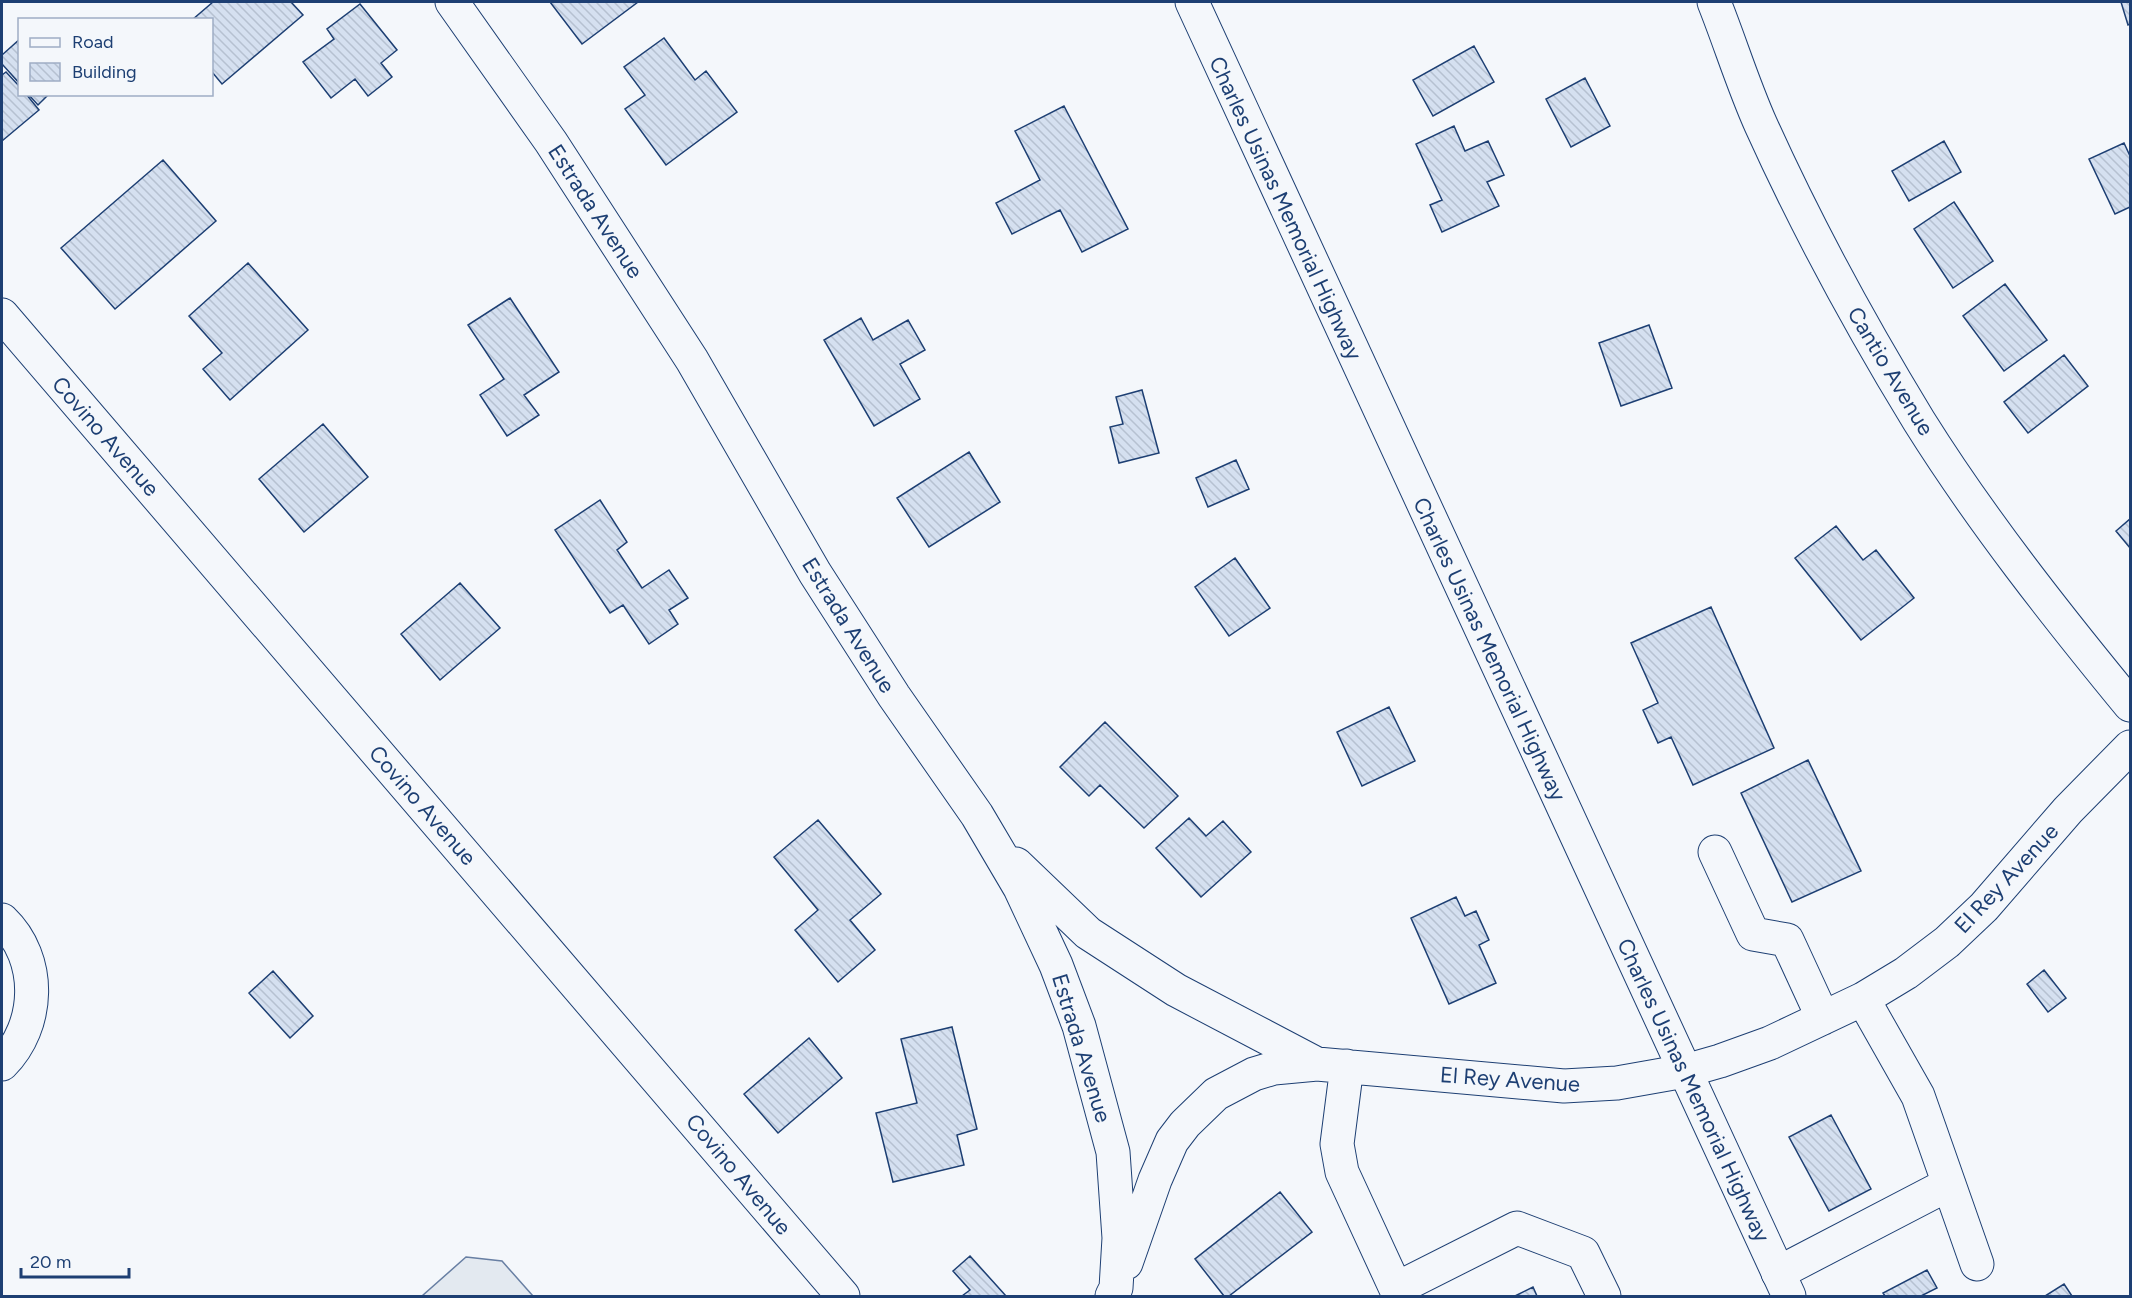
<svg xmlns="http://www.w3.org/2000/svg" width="2132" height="1298" font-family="Figtree,sans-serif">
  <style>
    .green { fill: #e3e9f0; stroke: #687fa3; stroke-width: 1.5 }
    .building { fill: url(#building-back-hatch); stroke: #1d3f73; stroke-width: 1.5 }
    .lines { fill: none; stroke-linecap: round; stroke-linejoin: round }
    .minor-casing { stroke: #1d3f73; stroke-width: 35 }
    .highway-casing { stroke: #1d3f73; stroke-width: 35 }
    .minor { stroke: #f4f7fb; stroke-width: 33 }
    .highway { stroke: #f4f7fb; stroke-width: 33 }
    .labels { text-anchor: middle; stroke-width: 4.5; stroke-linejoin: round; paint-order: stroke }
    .street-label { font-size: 22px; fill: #1d3f73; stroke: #f4f7fb }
  </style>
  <defs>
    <pattern id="building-back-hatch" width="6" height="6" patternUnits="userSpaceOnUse" patternTransform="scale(1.5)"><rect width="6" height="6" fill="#d5e0f0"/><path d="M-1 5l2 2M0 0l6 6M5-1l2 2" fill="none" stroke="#b6c1d1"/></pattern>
  </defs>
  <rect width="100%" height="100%" fill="#f4f7fb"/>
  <!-- green -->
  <path class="green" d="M466,1257l36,4 31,35h-111z"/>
  <!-- building -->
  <path class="building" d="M213,2h78l12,13 -81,69 -10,-12v-52h-20z
    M550,2h88l-56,42z
    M2121,2h9v22l-2,1z
    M360,4l37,46 -16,13 11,14 -24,19 -13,-17 -24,19 -28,-36 31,-23 -7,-10z
    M664,38l31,42 11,-9 31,41 -71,53 -41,-56 20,-14 -21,-28z
    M20,39v45l-18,-20v-9z
    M1474,46l20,36 -61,34 -20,-36z
    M6,72l14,15v7h6l13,16 -37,31v-66z
    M1585,78l25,48 -39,21 -25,-48z
    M28,94h21l-11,11z
    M1064,106l64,123 -46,23 -22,-42 -48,24 -16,-31 44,-23 -25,-49z
    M1454,126l11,25 23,-10 16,34 -17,7 12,24 -57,26 -12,-27 12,-5 -26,-56z
    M1944,141l17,31 -52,29 -17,-30z
    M2124,143l6,13v51l-15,7 -26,-55z
    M163,160l53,61 -101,88 -54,-61z
    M1954,202l39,59 -40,27 -39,-59z
    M248,263l60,67 -78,70 -27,-31 19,-16 -33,-37z
    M2005,284l42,56 -43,31 -41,-55z
    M510,298l49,74 -35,23 15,20 -32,21 -27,-41 24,-16 -36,-54z
    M861,318l12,22 35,-20 17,30 -25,14 20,35 -46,27 -50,-86z
    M1649,325l23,63 -51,18 -22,-63z
    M2064,355l24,31 -60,47 -24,-31z
    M1142,390l17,63 -40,10 -9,-36 13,-3 -7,-27z
    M323,424l45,53 -64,55 -45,-53z
    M969,452l31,50 -71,45 -32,-49z
    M1236,460l13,29 -41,18 -12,-29z
    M600,500l27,42 -10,8 25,38 27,-18 19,28 -19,12 9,14 -29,20 -26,-39 -13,8 -55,-83z
    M2130,519v29l-14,-17z
    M1836,526l27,34 13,-10 38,48 -53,42 -66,-82z
    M1235,558l35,50 -41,28 -34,-49z
    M460,583l40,45 -60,52 -39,-46z
    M1711,607l63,141 -81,37 -22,-48 -13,6 -15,-33 15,-7 -27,-60z
    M1389,707l26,54 -53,25 -25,-54z
    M1105,722l73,74 -34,32 -44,-43 -11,11 -29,-29z
    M1808,760l53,111 -69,31 -51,-109z
    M1189,818l17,18 17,-15 28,31 -50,45 -45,-49z
    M818,820l63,74 -31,26 25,30 -37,32 -43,-52 23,-20 -44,-53z
    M1456,897l9,19 11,-5 13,29 -10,5 17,38 -47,21 -38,-86z
    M2044,970l22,28 -18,14 -21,-28z
    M273,971l40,45 -23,22 -41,-45z
    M952,1027l25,102 -20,6 7,30 -71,17 -17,-69 41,-10 -16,-64z
    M809,1038l33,40 -64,55 -34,-39z
    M1831,1115l40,74 -42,22 -40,-74z
    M1280,1192l32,40 -83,64h-5l-29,-37z
    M970,1256l36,40h-44l8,-6 -17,-19z
    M1927,1270l10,18 -16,8h-36l-2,-3z
    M2064,1284l8,12h-27z
    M1533,1287l4,9h-22z"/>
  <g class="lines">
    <defs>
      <path id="minor" d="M452,2l99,140 141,218 123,213 79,123 83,119 43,73 36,77 23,61 34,126 6,86 -3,50 -4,8
        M1714,2c16,40 29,83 47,123 46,102 100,201 158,296 62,99 137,194 211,284
        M2,315l841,981
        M1715,852l38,82 34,6 36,78
        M1016,864l72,69 88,57 141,74
        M2,920c41,39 38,106 0,144
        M1863,999l55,97 59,168
        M1347,1066l-10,78 5,28 54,117 121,-61 66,25 21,43
        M1126,1263l29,-83 17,-39 13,-17 31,-30 38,-20 20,-6 43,-4 247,22 53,-3 68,-12 35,-10 50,-18 93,-44 43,-26 41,-31 37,-35 84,-97 62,-63
        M1778,1273l171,-89"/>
      <path id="highway" d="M1192,2l597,1294"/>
    </defs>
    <!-- minor casing -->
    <use href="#minor" class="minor-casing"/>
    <!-- highway casing -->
    <use href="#highway" class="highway-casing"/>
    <!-- minor -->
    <use href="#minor" class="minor"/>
    <!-- highway -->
    <use href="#highway" class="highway"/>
  </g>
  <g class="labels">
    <!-- street labels -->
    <g class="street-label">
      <text transform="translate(1286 208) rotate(65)" y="8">Charles Usinas Memorial Highway</text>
      <text transform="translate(596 211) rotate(57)" y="8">Estrada Avenue</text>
      <text transform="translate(1891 371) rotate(59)" y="8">Cantio Avenue</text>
      <text transform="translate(106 436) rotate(49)" y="8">Covino Avenue</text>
      <text transform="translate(849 625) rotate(58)" y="8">Estrada Avenue</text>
      <text transform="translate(1490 649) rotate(65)" y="8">Charles Usinas Memorial Highway</text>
      <text transform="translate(423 805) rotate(49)" y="8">Covino Avenue</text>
      <text transform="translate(2006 878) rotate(-47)" y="8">El Rey Avenue</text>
      <text transform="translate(1082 1048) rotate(73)" y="8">Estrada Avenue</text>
      <text transform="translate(1510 1079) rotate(4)" y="8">El Rey Avenue</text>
      <text transform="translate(1694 1090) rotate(65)" y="8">Charles Usinas Memorial Highway</text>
      <text transform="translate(739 1174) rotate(50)" y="8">Covino Avenue</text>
    </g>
  </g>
  <!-- border -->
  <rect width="2132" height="1298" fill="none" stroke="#1d3f73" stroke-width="6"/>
  <!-- legend -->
  <rect x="18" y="18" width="195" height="78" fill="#f4f7fb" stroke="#9eadc5" stroke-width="1.5"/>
  <rect x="30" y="38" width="30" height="9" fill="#f4f7fb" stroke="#9eadc5" stroke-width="1.5"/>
  <text x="72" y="48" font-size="18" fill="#1d3f73">Road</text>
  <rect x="30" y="63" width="30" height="18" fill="url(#building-back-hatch)" stroke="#9eadc5" stroke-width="1.5"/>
  <text x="72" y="78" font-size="18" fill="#1d3f73">Building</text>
  <!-- scale -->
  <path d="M21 1268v9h108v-9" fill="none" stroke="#1d3f73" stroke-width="3"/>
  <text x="30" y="1268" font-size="18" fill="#1d3f73" stroke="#f4f7fb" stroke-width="4.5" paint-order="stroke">20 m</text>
</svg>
